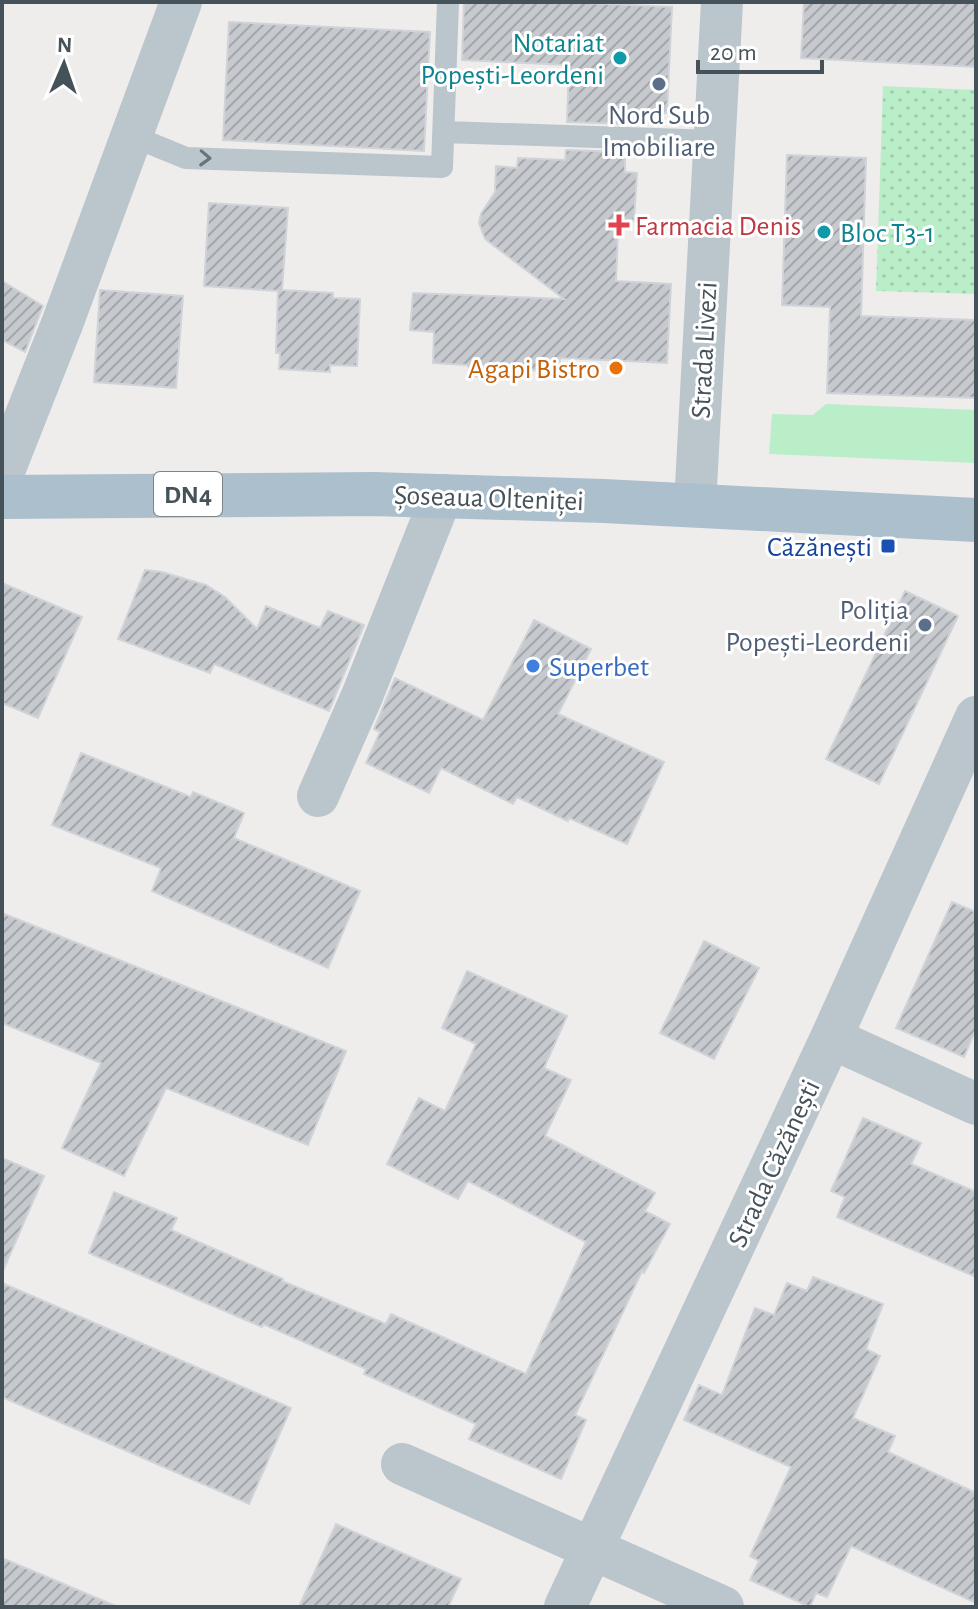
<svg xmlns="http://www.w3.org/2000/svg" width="978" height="1609" font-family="'Alegreya Sans',sans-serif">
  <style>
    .green { fill: #baeec9 }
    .park { fill: url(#park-dots) }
    .building { fill: url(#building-hatch); stroke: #d0d3d8; stroke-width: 2 }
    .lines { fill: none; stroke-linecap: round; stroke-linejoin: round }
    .lane { stroke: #bac5cc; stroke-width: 22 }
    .street { stroke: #bac5cc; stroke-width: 42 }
    .primary { stroke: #acbfcc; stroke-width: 44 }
    .oneway { stroke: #68747c }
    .culture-dot { fill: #0f9aa8; stroke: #fff; stroke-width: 3 }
    .service-dot { fill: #5c6f8a; stroke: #fff; stroke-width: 3 }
    .health-dot { fill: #e0444e; stroke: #fff; stroke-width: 3 }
    .food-dot { fill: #e8710a; stroke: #fff; stroke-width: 3 }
    .transit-dot { fill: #1a4fb4; stroke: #fff; stroke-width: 3 }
    .shop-dot { fill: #3f7fe0; stroke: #fff; stroke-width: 3 }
    .labels { text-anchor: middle; stroke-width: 6; stroke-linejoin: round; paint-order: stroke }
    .shield { fill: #fff; stroke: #7d868b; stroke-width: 2 }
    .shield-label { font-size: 26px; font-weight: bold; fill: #455259 }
    .culture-label { font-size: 28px; fill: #0d838f; stroke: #fff; text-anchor: end }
    .service-label { font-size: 28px; fill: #4e5e75; stroke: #fff }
    .health-label { font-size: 28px; fill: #be3a42; stroke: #fff; text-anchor: start }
    .street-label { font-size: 28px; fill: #455259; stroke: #fff }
    .food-label { font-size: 28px; fill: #c56008; stroke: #fff; text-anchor: end }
    .transit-label { font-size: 28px; fill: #164399; stroke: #fff; text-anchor: end }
    .shop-label { font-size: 28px; fill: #366cbe; stroke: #fff; text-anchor: start }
  </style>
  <defs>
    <pattern id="park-dots" width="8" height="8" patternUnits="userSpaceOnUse" patternTransform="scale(2)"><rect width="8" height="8" fill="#baeec9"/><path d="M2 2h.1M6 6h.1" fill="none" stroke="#a1ceaf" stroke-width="1.8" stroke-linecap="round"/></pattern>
    <pattern id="building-hatch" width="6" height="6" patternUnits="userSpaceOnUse" patternTransform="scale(2)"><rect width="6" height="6" fill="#c6cacf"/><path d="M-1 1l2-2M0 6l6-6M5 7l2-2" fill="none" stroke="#a3a7ab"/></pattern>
  </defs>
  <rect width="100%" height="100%" fill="#efecec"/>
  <!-- green -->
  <path class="green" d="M826,404l150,6v53l-207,-9 3,-40 41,1z"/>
  <!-- park -->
  <path class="park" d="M883,86l93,4v204l-100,-3z"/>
  <!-- building -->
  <path class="building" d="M464,2h100l108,5 -5,106 -40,-2 -1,13 -59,-2 2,-57 -107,-5z
    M804,2h172v65l-175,-9z
    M229,22l201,10 -6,119 -201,-11z
    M566,150l59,2v20l12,1 -3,47 -16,13 -2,48 55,3 -4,79 -107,-5 -1,13 -58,-1 -7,7 -9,2 -10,-3 -8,-11 -34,-2 1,-31 -24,-2 3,-37 151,6 -79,-60 -6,-16 2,-9 14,-22 1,-26 21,2 1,-10 47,2z
    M787,155l79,3 -5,158 115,4v78l-149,-5 3,-86 -48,-2z
    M209,203l79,5 -6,82 51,3v5l27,1 -3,67 -27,-1v7l-51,-3 1,-16h-4l2,-62 -74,-5z
    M2,281l41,25 -18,46 -23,-12z
    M100,290l83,6 -7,92 -82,-6z
    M145,570l17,2 44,13 19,12 32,32 9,-23 54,22 8,-17 36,14 -35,86 -115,-47 -4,9 -92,-34z
    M2,583l80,34 -44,101 -36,-15z
    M905,591l53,25 -79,168 -53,-25z
    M534,620l57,29 -33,65 106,48 -37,82 -58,-26 -1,3 -51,-24 -4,7 -72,-36 -12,25 -63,-30 14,-31 -6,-3 21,-51 88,42z
    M81,753l110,44 2,-5 51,21 -10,25 126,53 -32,77 -176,-77 9,-23 -109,-43z
    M952,902l24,10v117l-12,28 -68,-29z
    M2,913l344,138 -38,94 -142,-57 -42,88 -62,-28 39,-85 -99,-40z
    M704,941l55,27 -45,91 -54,-26z
    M467,971l100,45 -23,52 27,12 -26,56 110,57 -10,18 25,13 -26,49 -2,-2 -67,144 11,5 -25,59 -92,-40 7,-15 -112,-50 2,-5 -103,-45 -1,3 -173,-74 25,-61 63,26 -6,12 112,49 -1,2 104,43 5,-10 135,60 60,-132 -118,-61 -10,18 -71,-35 32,-66 26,13 31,-67 -34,-16z
    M863,1118l58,25 -10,21 65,28v85l-139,-60 8,-20 -14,-6z
    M2,1158l42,18 -42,97z
    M813,1277l70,27 -17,45 14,7 -27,62 42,18 -7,16 88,41v110l-125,-57 -24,51 -11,-4 -6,14 -60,-27 9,-19 -9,-5 41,-89 -107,-47 15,-35 23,10 33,-87 19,7 13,-32 20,8z
    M2,1283l289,125 -42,96 -247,-107z
    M336,1524l125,55 -13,28h-149z
    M2,1558l116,49h-116z"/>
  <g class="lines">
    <!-- lane -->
    <path class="lane" d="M445,132l270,9
      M132,136l54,22 256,9 6,-165"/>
    <!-- street -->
    <path class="street" d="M2,476l60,-152 119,-322
      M695,505l27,-503
      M318,796l44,-100 80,-201
      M831,1038l145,66
      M402,1464l321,143
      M565,1607l266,-569 145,-321"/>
    <!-- primary -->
    <path class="primary" d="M2,497l372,-3 230,7 372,19"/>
  </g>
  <!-- one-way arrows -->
  <defs><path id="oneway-chevron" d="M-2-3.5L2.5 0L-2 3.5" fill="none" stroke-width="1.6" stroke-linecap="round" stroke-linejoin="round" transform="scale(2)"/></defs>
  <use class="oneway" href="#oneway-chevron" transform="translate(205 158) rotate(2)"/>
  <!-- markers -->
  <g class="culture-dot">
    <circle cx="620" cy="58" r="8"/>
    <circle cx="824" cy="232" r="8"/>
  </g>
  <g class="service-dot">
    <circle cx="659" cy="84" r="8"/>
    <circle cx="925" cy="625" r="8"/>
  </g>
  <path class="health-dot" d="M615 213h8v8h8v8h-8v8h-8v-8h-8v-8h8z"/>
  <circle class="food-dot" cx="616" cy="368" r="8"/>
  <rect class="transit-dot" x="880" y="538" width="16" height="16" rx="4"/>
  <circle class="shop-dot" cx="533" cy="666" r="8"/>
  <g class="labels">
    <!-- shield labels -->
    <rect class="shield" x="154" y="472" width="68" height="44" rx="6"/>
    <g class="shield-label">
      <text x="188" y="503">DN4</text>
    </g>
    <!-- culture labels -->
    <g class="culture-label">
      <text x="604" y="52">Notariat<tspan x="604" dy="32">Popești-Leordeni</tspan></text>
      <text x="840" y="242" text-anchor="start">Bloc T3-1</text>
    </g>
    <!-- service labels -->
    <g class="service-label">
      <text x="659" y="124">Nord Sub<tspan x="659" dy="32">Imobiliare</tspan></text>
      <text x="909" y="619" text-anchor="end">Poliția<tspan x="909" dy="32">Popești-Leordeni</tspan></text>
    </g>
    <!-- health labels -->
    <g class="health-label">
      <text x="635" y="235">Farmacia Denis</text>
    </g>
    <!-- street labels -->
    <g class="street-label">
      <text transform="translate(703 350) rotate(-87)" y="10">Strada Livezi</text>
      <text transform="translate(489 497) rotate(2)" y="10">Șoseaua Olteniței</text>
      <text transform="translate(773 1163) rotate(-65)" y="10">Strada Căzănești</text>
    </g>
    <!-- food labels -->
    <g class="food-label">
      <text x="600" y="378">Agapi Bistro</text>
    </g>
    <!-- transit labels -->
    <g class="transit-label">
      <text x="872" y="556">Căzănești</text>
    </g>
    <!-- shop labels -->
    <g class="shop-label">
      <text x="549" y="676">Superbet</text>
    </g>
  </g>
  <!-- border -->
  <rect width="978" height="1609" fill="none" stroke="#455259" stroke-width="8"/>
  <!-- north arrow -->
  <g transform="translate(64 64) rotate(2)" stroke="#ffffff" stroke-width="6" paint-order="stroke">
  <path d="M0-6L14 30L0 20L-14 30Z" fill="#455259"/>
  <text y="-12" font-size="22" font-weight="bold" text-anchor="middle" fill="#455259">N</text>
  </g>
  <!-- scale -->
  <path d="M698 60v12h124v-12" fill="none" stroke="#455259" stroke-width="4"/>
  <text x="710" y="60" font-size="24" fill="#455259" stroke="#ffffff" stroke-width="6" paint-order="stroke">20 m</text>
</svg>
